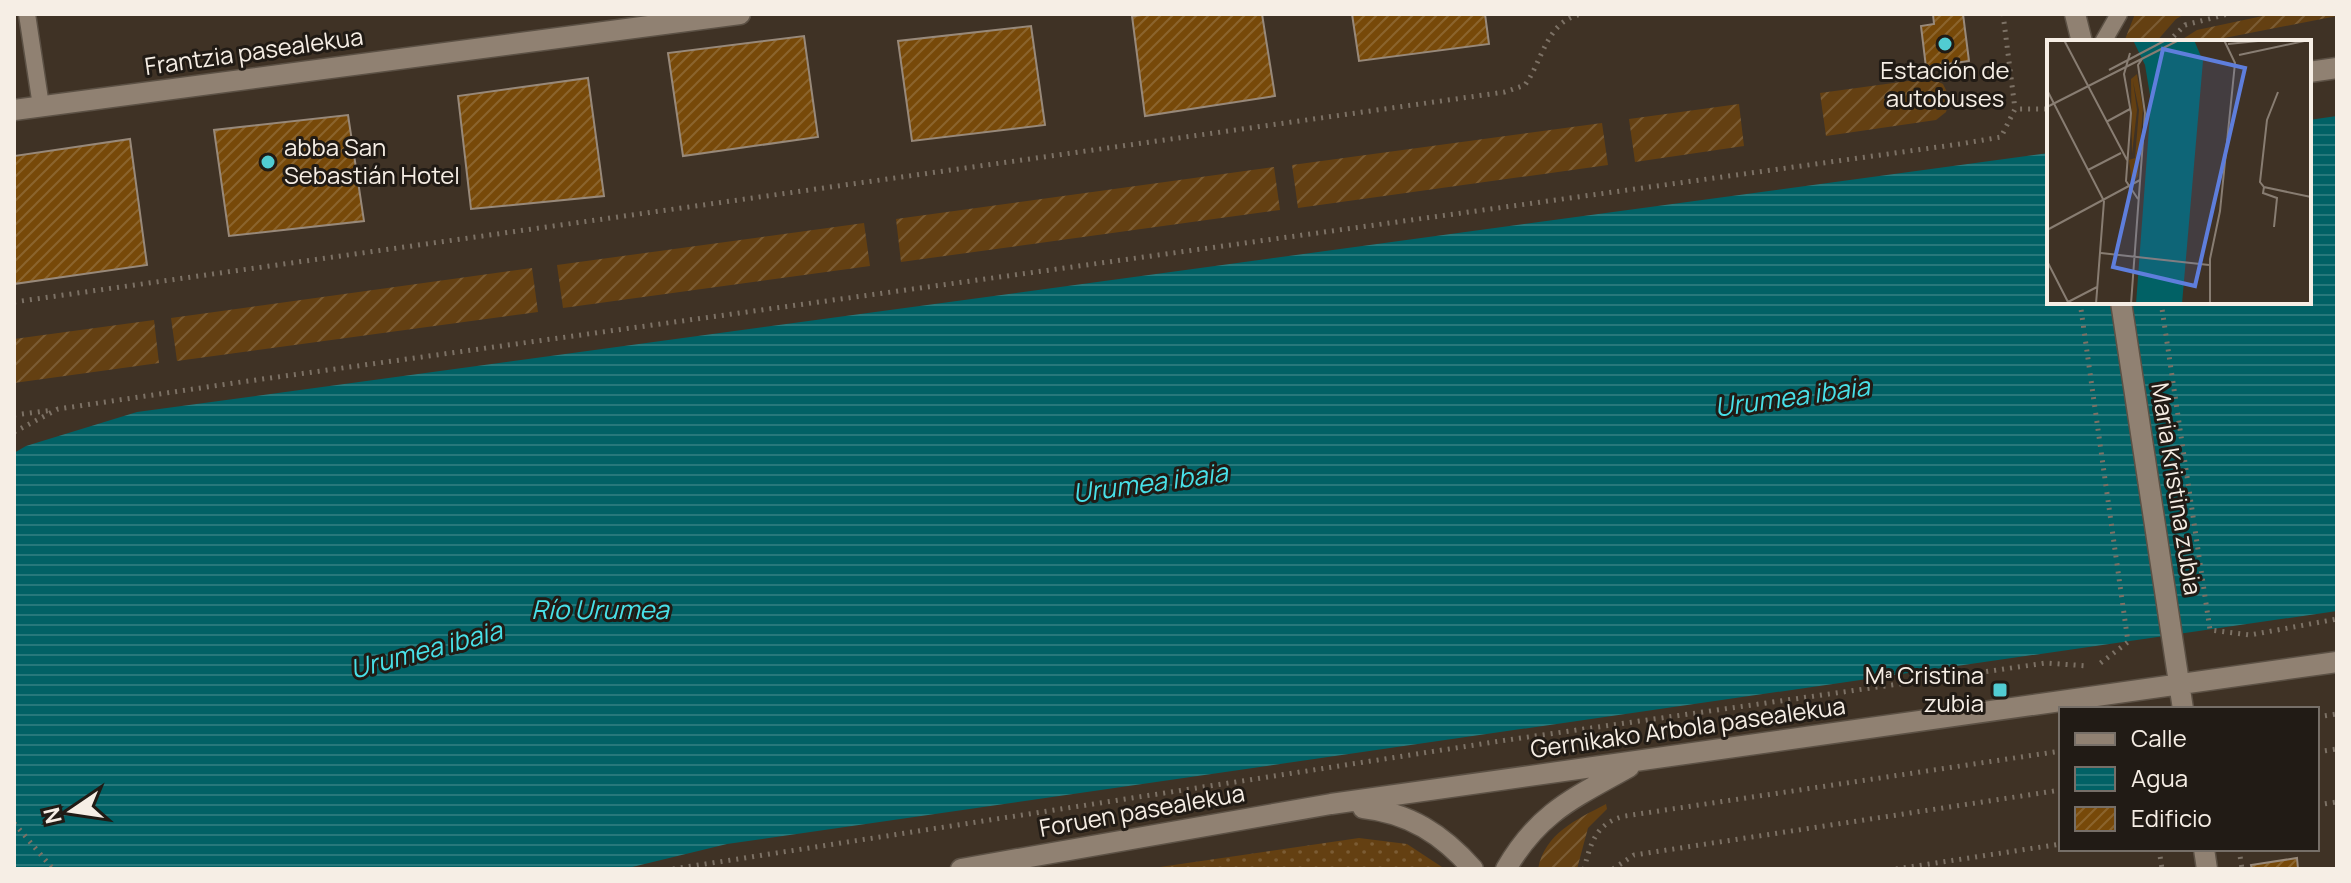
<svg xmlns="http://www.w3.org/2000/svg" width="2351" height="883" font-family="Manrope,sans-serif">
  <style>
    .grass { fill: url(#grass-dots) }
    .garden { fill: url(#garden-furrows) }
    .water { fill: url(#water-rules) }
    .building { fill: url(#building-hatch); stroke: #98897a; stroke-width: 2 }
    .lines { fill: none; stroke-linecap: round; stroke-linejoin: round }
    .lane-casing { stroke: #5c5145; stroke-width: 19 }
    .street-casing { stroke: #5c5145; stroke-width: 23 }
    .secondary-casing { stroke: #5c5145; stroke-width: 23 }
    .path { stroke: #7c7165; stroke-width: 5; stroke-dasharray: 2 6; stroke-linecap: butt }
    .lane { stroke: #908172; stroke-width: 16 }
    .street { stroke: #908172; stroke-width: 20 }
    .secondary { stroke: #908172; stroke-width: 20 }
    .poi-dot { fill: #51ccd2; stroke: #211b15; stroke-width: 3 }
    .labels { text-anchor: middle; stroke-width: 6; stroke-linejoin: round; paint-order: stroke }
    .street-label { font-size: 24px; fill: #f6eee5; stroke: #211b15 }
    .poi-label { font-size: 24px; fill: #f6eee5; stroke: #211b15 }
    .water-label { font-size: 26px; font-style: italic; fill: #48e0e8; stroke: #211b15 }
    .inset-road { fill: none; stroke: #887d72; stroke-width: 2 }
    .view { fill: #5e7edc; fill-opacity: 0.15; stroke: #5e7edc; stroke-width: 4 }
    .inset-edge { fill: none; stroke: #f6eee5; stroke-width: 4 }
  </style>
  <defs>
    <pattern id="grass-dots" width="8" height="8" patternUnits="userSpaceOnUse" patternTransform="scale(2)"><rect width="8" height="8" fill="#644012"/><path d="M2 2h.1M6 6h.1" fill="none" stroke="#7b5c34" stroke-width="1.8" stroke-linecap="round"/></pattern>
    <pattern id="garden-furrows" width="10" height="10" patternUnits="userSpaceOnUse" patternTransform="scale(2)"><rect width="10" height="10" fill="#644012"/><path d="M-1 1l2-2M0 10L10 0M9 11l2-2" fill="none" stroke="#7b5c34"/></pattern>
    <pattern id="water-rules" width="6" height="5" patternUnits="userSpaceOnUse" patternTransform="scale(2)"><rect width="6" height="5" fill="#016165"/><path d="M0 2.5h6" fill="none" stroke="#27787b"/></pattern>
    <pattern id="building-hatch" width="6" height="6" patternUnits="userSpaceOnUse" patternTransform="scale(2)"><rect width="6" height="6" fill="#774909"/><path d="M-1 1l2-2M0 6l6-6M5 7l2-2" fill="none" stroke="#8b642d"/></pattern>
  </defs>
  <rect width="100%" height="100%" fill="#3f3225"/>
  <!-- grass -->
  <path class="grass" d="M1359,838l48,6 38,25h-299z"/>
  <!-- garden -->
  <path class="garden" d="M2135,14h50l-9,5 -20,23h-32z
    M2272,14l65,2 -133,26h-26l19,-12z
    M1930,78l13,6 7,14 -4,14 -10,8 -110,16 -6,-43z
    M1739,104l5,42 -109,16 -6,-43z
    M1602,123l6,42 -310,43 -6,-43z
    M1274,167l6,43 -379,52 -5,-43z
    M864,223l6,43 -307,42 -6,-43z
    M532,268l6,44 -361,49 -6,-43z
    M154,320l5,43 -145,20v-44z
    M1606,804l1,5 -19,19 -11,41h-39c7,-36 38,-49 68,-65z"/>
  <!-- water -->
  <path class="water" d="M2337,116v495l-1610,233 -103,25h-610v-416l12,-7 111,-34 1912,-259v149h260v-182z"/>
  <!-- building -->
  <path class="building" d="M1152,14h110l13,82 -130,20 -13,-100z
    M1352,14h133l4,30 -130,17z
    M1933,14h30l6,47 -43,6 -5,-41 13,-2z
    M1031,26l14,99 -133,16 -14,-100z
    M804,36l14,101 -135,19 -15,-103z
    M588,78l16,118 -133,13 -13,-113z
    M348,115l16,106 -135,15 -15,-106z
    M130,139l17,126 -133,19v-128z
    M2297,858l1,11h-46l-1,-4z"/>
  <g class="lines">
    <defs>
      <path id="lane" d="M27,14l14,92
        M2103,42l16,-28"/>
      <path id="street" d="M2309,72l28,-4"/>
      <path id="secondary" d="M2075,14l7,28
        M14,110l726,-96
        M2121,302l62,407
        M1363,808c46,5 79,26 110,61
        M2204,849l3,20
        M961,869l370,-65 1006,-142
        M1506,869c33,-57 68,-71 123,-102"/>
    </defs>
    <!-- lane casing -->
    <use href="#lane" class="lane-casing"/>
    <!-- street casing -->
    <use href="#street" class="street-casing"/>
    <!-- secondary casing -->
    <use href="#secondary" class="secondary-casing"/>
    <!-- path -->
    <path class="path" d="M2003,14l12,95
      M2168,42l17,-17 43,-11
      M14,302l1491,-210 20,-7c18,-25 22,-66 58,-71
      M2080,302l48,340 -30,23
      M2161,302l49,328 40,5 87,-16
      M14,415l39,-5
      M14,432l44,-23 176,-26 1726,-239 41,-7 14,-28h34
      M2317,717l20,-3
      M2317,752l20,-3
      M2317,805l20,-3
      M14,823l39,46
      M2159,849l3,20
      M2239,849l3,20
      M673,869l834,-129 539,-77 42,3
      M1584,869c7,-27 12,-46 41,-53l436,-65
      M1613,869l21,-14 427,-65
      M1896,869l165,-25"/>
    <!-- lane -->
    <use href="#lane" class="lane"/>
    <!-- street -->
    <use href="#street" class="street"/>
    <!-- secondary -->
    <use href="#secondary" class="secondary"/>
  </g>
  <!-- markers -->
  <g class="poi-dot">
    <circle cx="1945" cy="44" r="8"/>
    <circle cx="268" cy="162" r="8"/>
    <rect x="1992" y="682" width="16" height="16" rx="4"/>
  </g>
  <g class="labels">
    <!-- street labels -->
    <g class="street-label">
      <text transform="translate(254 52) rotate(-8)" y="8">Frantzia pasealekua</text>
      <text transform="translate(2176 489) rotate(81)" y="8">Maria Kristina zubia</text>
      <text transform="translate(1688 728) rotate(-8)" y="8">Gernikako Arbola pasealekua</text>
      <text transform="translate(1142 811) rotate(-10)" y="8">Foruen pasealekua</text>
    </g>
    <!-- poi labels -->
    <g class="poi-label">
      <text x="1945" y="79">Estación de<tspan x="1945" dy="28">autobuses</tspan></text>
      <text x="284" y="156" text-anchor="start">abba San<tspan x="284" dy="28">Sebastián Hotel</tspan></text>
      <text x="1984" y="684" text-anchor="end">Mª Cristina<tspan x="1984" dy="28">zubia</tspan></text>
    </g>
    <!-- water labels -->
    <g class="water-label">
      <text transform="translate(1792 397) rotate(-8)" y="9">Urumea ibaia</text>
      <text transform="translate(1150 483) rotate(-8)" y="9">Urumea ibaia</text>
      <text x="600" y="619">Río Urumea</text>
      <text transform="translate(426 650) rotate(-15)" y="9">Urumea ibaia</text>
    </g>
  </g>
  <!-- overview -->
  <g transform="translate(2047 40)">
    <rect width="264" height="264" fill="#3f3225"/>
    <path d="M90,34l6,34 -5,68 -6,8 -3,-24 6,-2 4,-48 -6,-29 4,29 -5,44 -1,-75z" fill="#644012"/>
    <path d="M86,0h61l9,21 -21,243h-46l15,-203 -6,-36z" fill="#016165"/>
    <path class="inset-road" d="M17,0l63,120M181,4l40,-4M83,13l-6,21 7,39 -5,68 12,18M192,15l70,-15M62,30l57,-30M0,50l57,111M231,52l-11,28 -7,62 4,5 47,10M0,67l132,-67M59,82l24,-13M41,130l33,-17M217,147l-1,6 14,5 -3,29M0,190l93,-50M264,191v54M54,213l108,12M0,221l22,43M21,262l29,-15M49,264l8,-103M84,264l14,-191 -7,-48 4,-6M163,264v-45l10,-48 15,-148 -11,-23"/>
    <path class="view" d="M116,9l82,19 -50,218 -82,-19z"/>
    <rect width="264" height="264" class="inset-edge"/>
  </g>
  <!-- border -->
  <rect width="2351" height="883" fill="none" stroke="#f6eee5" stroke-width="32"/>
  <!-- legend -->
  <rect x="2059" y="707" width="260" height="144" fill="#211b15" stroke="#766f68" stroke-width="2"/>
  <rect x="2075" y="733" width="40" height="12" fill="#908172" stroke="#766f68" stroke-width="2"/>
  <text x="2131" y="747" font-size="24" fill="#f6eee5">Calle</text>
  <rect x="2075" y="767" width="40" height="24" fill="url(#water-rules)" stroke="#766f68" stroke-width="2"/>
  <text x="2131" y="787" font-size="24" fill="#f6eee5">Agua</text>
  <rect x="2075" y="807" width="40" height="24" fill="url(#building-hatch)" stroke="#766f68" stroke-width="2"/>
  <text x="2131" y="827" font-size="24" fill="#f6eee5">Edificio</text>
  <!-- north arrow -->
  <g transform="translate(72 811) rotate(257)" stroke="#211b15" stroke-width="6" paint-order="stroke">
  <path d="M0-6L14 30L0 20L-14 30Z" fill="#f6eee5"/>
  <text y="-12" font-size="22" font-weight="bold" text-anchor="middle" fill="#f6eee5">N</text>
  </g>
</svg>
